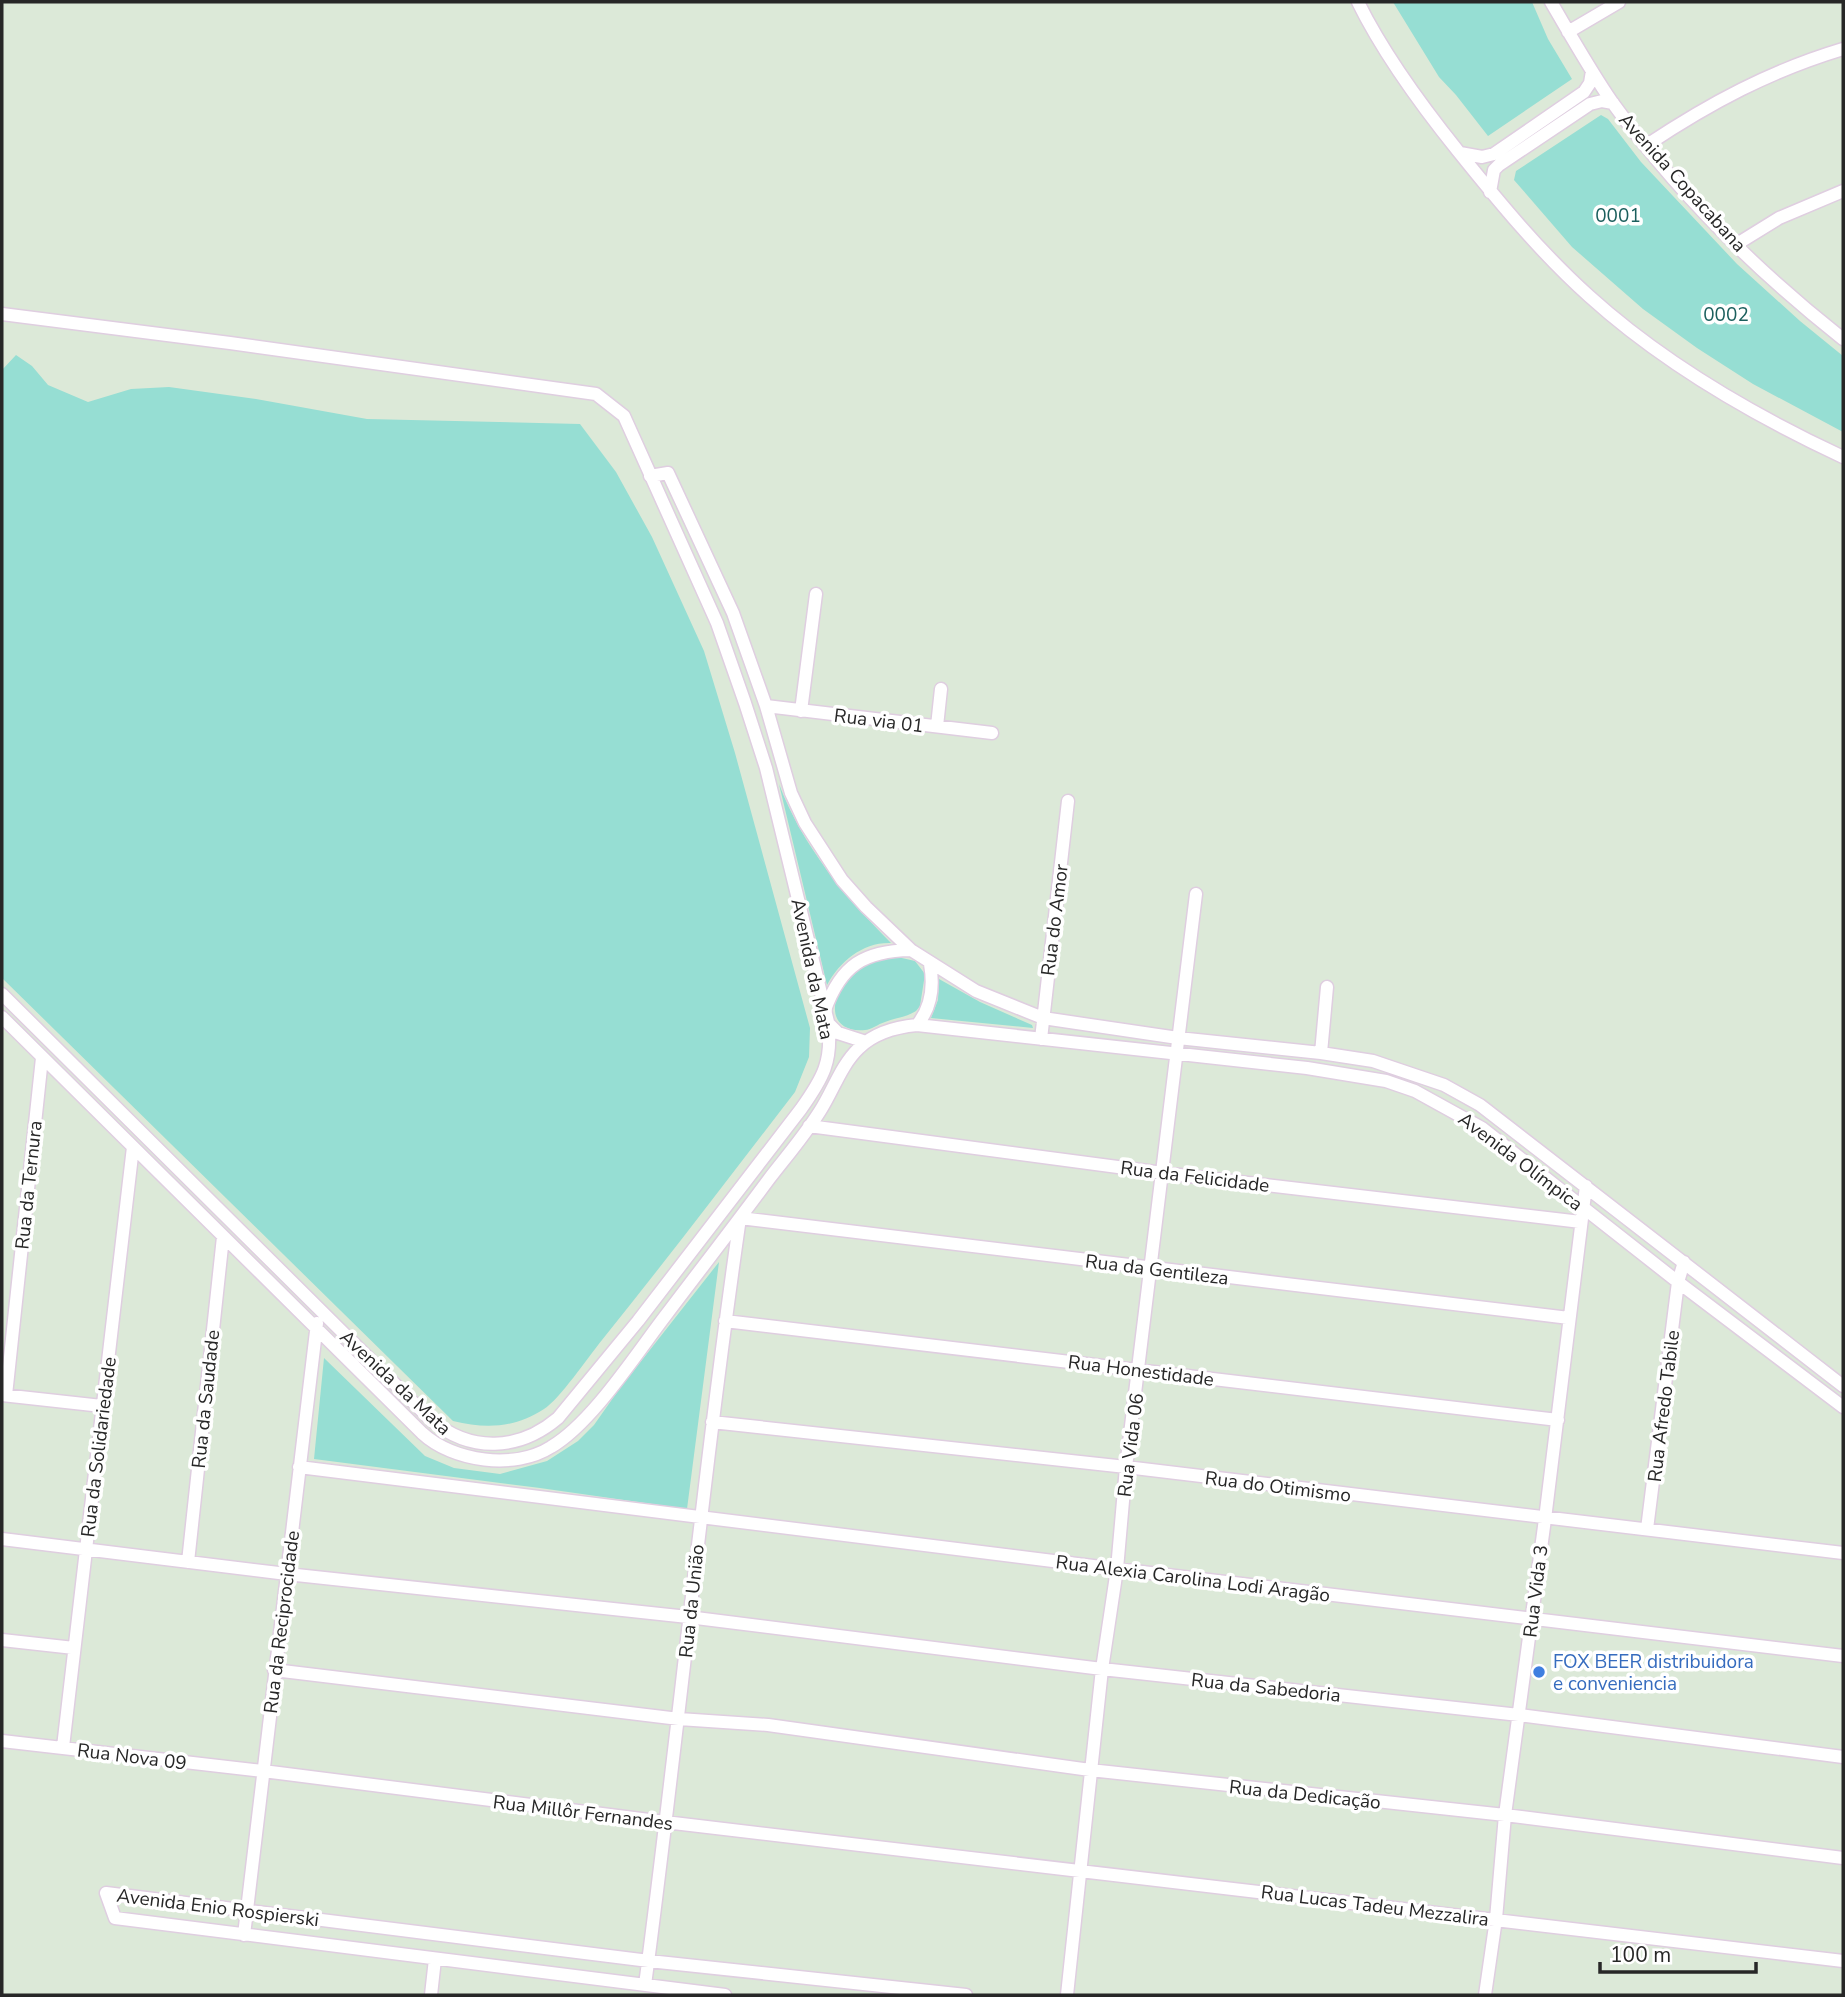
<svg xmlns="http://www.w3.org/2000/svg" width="1845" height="1997" font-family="'Nunito Sans',sans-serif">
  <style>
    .green { fill: #96ded3 }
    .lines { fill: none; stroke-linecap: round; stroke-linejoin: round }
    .minor-casing { stroke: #dfcee0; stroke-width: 15 }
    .minor { stroke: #fff; stroke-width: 12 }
    .shop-dot { fill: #3f7fe0; stroke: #fff; stroke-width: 2.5 }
    .labels { text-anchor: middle; stroke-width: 7; stroke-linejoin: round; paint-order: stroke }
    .street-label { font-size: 19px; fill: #272727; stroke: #fff }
    .park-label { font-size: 19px; fill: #1b5f5d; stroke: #fff }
    .shop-label { font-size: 19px; fill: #366cbe; stroke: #fff; text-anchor: start }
  </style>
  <rect width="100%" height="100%" fill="#dce9d8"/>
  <!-- green -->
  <path class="green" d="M1393,2h139l16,37 24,40 -84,57 -32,-41 -17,-18z
    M1601,115l7,4 33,43 96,102 63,57 43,35v76l-90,-48 -56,-36 -54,-39 -71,-62 -58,-67 2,-9z
    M16,355l16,11 16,19 40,17 43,-13 38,-2 87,12 111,20 213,5 36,48 36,65 52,114 31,102 75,275 -1,29 -14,35c-64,83 -127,166 -193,248 -13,16 -43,60 -58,69 -29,19 -58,20 -91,12l-451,-443v-608z
    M779,784c24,63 65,111 112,159 -28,-1 -51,18 -64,42z
    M893,956l22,5 10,13 -5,32 -4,5c-9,6 -21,7 -31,11 -7,2 -14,8 -20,8 -38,3 -36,-32 -16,-52 13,-13 27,-18 44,-22z
    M939,979l41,23 52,23 1,3 -102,-10 7,-18z
    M719,1262l-32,247 -147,-21 -226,-29 10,-101 101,98 29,12 46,6 47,-13 31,-20 16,-16 26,-37z"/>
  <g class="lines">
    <defs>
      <path id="minor" d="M1358,2c26,53 63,103 100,149 41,51 82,101 131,145 74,67 164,119 254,161
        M1551,2c20,34 39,68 61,100 64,89 146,170 231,237
        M1568,32l51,-30
        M1647,145c63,-42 123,-74 196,-96
        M1460,153l22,4 12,-3 90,-62 6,-9 2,-12
        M1490,192l4,-22 5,-5 91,-61 12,-3 11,2
        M1737,244l42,-26 64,-27
        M2,314l228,29 366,51 28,22 93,207 28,80 21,65 62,254c5,39 -5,56 -27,87l-163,212 -80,97c-39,33 -87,35 -127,2l-429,-426
        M650,476l18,-3 65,140 33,93 25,87 14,30 37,57 24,27 45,43 65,41 67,27 135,20 143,15 52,8 71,24 36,20 363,281
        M766,706l226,27
        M801,711l15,-117
        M937,726l4,-37
        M825,1010c16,-45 39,-59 86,-60
        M2,1017l420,416c31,29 93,37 129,14 41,-24 85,-93 115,-132 34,-45 69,-90 103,-136 17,-22 36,-44 51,-68 13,-20 21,-46 39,-63 16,-16 37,-21 58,-23l390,43 79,13 29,10 67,37 196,154 165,125
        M828,1023l10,10 28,9
        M917,1025c15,-18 17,-39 13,-61
        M1041,1039l27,-238
        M1321,1053l6,-66
        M809,1126l354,47 418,49
        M725,1321l833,99
        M2,1395l100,11
        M6,1395l36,-337
        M712,1422l414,45 717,86
        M299,1467l818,102 726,87
        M1647,1529l31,-247 6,-20
        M2,1539l285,35 401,43 414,52 417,46 324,42
        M188,1562l35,-325
        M2,1640l72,8
        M274,1670l405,49 89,6 322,45 415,45 338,43
        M2,1741l261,30 402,51 1178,139
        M63,1747l70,-600
        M244,1935l73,-612
        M645,1985c34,-255 58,-512 95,-767l829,100
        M431,1995l4,-36
        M725,1995l-610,-77 -9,-25 543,68 317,34
        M1067,1995l35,-326 15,-100 9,-102 70,-573
        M1485,1995l11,-76 9,-104 40,-296 41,-333"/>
    </defs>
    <!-- minor casing -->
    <use href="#minor" class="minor-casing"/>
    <!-- minor -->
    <use href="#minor" class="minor"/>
  </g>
  <!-- markers -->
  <circle class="shop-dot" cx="1539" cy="1672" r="7"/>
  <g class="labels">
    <!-- street labels -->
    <g class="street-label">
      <text transform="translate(1683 182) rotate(48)" y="7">Avenida Copacabana</text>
      <text transform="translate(879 720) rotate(7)" y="7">Rua via 01</text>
      <text transform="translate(1054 920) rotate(-83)" y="7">Rua do Amor</text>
      <text transform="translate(813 969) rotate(78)" y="7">Avenida da Mata</text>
      <text transform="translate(1521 1161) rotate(37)" y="7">Avenida Olímpica</text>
      <text transform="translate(1195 1176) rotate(7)" y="7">Rua da Felicidade</text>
      <text transform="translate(28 1185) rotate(-84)" y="7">Rua da Ternura</text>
      <text transform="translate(1157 1269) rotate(7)" y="7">Rua da Gentileza</text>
      <text transform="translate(1141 1370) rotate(7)" y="7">Rua Honestidade</text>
      <text transform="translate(396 1382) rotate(43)" y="7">Avenida da Mata</text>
      <text transform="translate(205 1399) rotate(-84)" y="7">Rua da Saudade</text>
      <text transform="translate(1663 1406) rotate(-83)" y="7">Rua Afredo Tabile</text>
      <text transform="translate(1130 1445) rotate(-83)" y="7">Rua Vida 06</text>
      <text transform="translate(98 1447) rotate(-83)" y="7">Rua da Solidariedade</text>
      <text transform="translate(1278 1486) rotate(7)" y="7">Rua do Otimismo</text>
      <text transform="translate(1193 1578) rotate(7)" y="7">Rua Alexia Carolina Lodi Aragão</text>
      <text transform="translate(1535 1591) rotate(-83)" y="7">Rua Vida 3</text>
      <text transform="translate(691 1601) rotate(-84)" y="7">Rua da União</text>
      <text transform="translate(281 1622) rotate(-83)" y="7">Rua da Reciprocidade</text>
      <text transform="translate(1266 1687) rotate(6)" y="7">Rua da Sabedoria</text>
      <text transform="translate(132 1756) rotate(7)" y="7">Rua Nova 09</text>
      <text transform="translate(1305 1794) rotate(6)" y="7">Rua da Dedicação</text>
      <text transform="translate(583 1812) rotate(7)" y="7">Rua Millôr Fernandes</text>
      <text transform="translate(1375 1905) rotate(7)" y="7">Rua Lucas Tadeu Mezzalira</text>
      <text transform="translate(218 1907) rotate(7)" y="7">Avenida Enio Rospierski</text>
    </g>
    <!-- park labels -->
    <g class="park-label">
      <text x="1618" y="222">0001</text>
      <text x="1726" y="321">0002</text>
    </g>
    <!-- shop labels -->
    <g class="shop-label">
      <text x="1553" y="1668">FOX BEER distribuidora<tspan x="1553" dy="22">e conveniencia</tspan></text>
    </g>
  </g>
  <!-- border -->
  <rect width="1845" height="1997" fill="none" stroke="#272727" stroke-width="7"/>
  <!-- scale -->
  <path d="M1600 1962v10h156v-10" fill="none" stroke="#272727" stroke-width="3.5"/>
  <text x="1610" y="1962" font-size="21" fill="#272727" stroke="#ffffff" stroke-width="5" paint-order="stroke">100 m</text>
</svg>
